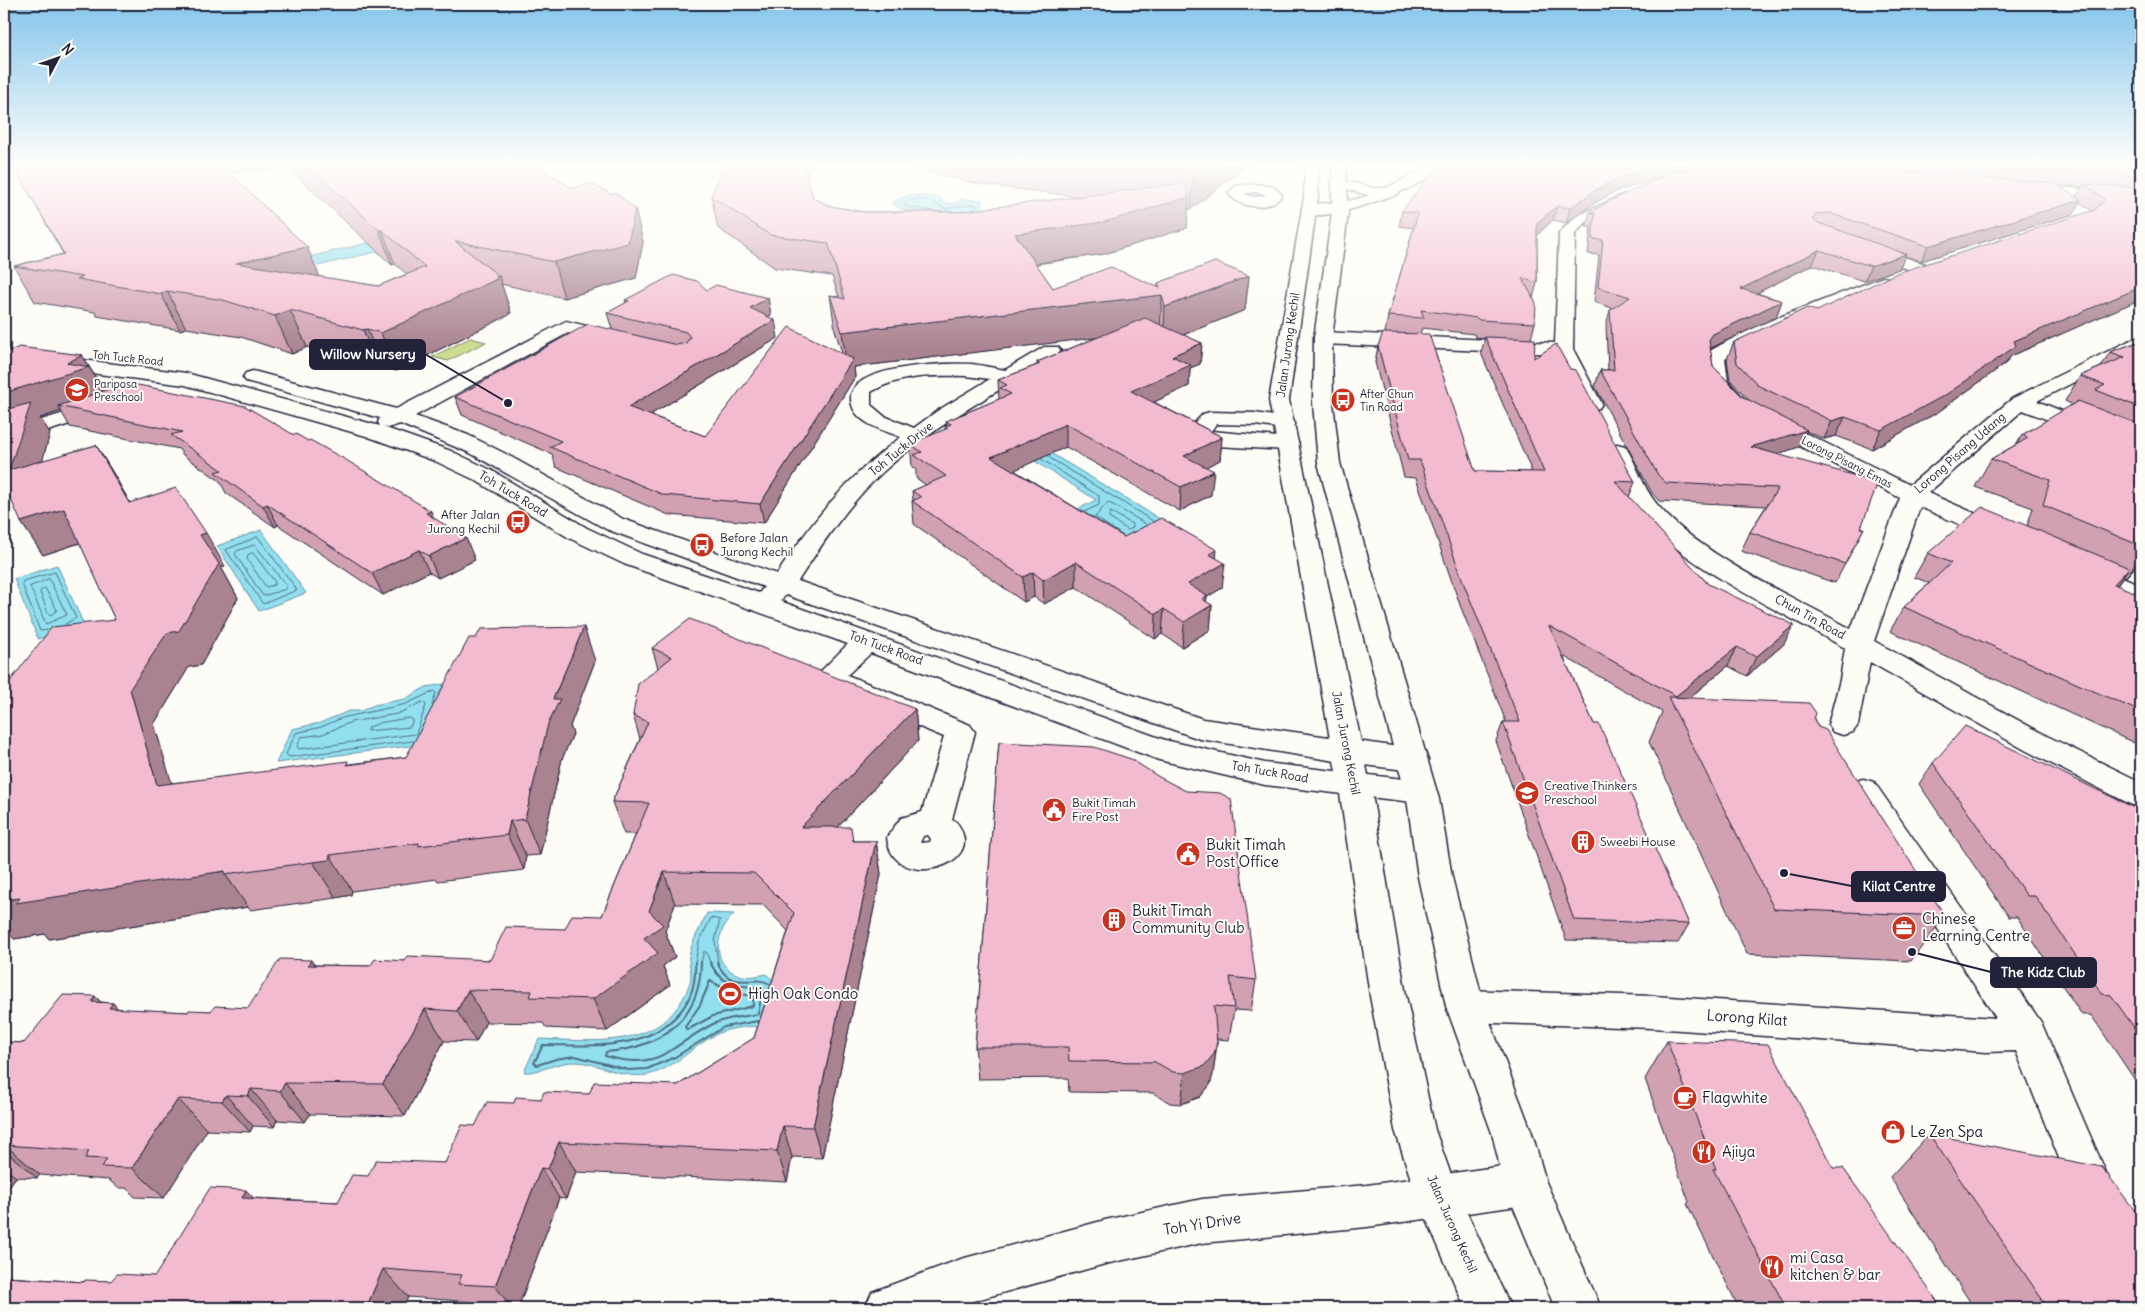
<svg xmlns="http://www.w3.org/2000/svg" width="2145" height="1312" font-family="Delius,sans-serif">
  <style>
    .green { fill: #ccdc90; stroke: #777f66 }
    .water { fill: #91dfef; stroke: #6593a7 }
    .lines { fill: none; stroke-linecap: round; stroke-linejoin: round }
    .shore-far1 { stroke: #4e6e83; stroke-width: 1 }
    .shore { stroke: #4e6e83; stroke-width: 2 }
    .minor-casing { stroke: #22223b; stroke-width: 3 }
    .major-casing { stroke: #22223b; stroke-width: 3 }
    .minor { fill: #fdfcf7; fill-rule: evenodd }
    .major { fill: #fdfcf7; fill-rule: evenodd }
    .wall { fill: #d1a1b2; stroke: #22223b; fill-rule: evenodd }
    .shaded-wall { fill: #aa8391; stroke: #22223b }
    .building { fill: #f3bbcf; stroke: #22223b }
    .labels { text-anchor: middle; stroke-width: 4; stroke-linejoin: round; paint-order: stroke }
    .far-street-label { font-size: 11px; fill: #22223b; stroke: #fdfcf7 }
    .far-poi-label { font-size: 11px; fill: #22223b; stroke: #fdfcf7; text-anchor: start }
    .street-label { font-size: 12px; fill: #22223b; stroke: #fdfcf7 }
    .poi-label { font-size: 12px; fill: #22223b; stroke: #fdfcf7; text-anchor: start }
    .near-poi-label { font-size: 15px; fill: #22223b; stroke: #fdfcf7; text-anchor: start }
    .near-street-label { font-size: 15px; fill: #22223b; stroke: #fdfcf7 }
    .leader { fill: none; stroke: #22223b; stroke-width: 2 }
    .callout-dot { fill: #22223b; stroke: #fdfcf7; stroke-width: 2 }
    .callout { fill: #22223b; stroke: #22223b; stroke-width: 2 }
    .callout-label { font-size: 14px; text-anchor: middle; font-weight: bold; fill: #fff }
  </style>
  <rect width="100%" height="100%" fill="#fdfcf7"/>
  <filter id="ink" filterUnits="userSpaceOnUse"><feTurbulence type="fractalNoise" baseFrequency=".02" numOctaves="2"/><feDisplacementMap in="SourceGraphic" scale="10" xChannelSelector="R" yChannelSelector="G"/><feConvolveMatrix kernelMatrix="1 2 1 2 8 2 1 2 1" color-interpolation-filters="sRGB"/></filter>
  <g filter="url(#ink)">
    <!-- green -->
    <path class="green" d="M470,338l16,4 -38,19 -16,-4z"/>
    <!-- water -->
    <path class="water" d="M909,195l28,2 5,2v4l14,1 5,-5 21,1 -1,5 6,6c-21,1 -83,10 -95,-9z
      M470,229l-152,37 -9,-9 101,-24z
      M1039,446l136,82 -35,17 -72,-31 28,-14 -74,-47z
      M261,530l45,63 -47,18 -42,-65z
      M57,565l26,58 -45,16 -24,-60z
      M444,684l-19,60 -149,19 16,-34 28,-6 29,-12h12l13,-6 31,-6 21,-12z
      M707,913l27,1c-18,16 -25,51 5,61 9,3 18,1 27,-1l10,9 -8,43c-16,0 -35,1 -49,7 -26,12 -44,36 -72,42 -24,4 -48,-12 -71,-13 -17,-1 -40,12 -52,10l15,-33c57,2 129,12 151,-57 3,-10 -2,-18 -1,-26 3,-15 12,-30 18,-43z"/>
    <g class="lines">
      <!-- shore-far1 -->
      <path class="shore-far1" d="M932,211l-27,-5 -1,-3c18,-8 26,-2 41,6l30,-5 2,4
        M1048,457l105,64
        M1041,459l58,37v9l-15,7
        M1111,512l21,12 1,4 -5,2 -19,-12z
        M1123,536l-28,-19 13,-15 38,22
        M258,537l39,53 -34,14 -37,-54z
        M255,545l31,40v4l-23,7 -28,-42 2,-3z
        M253,553l22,29 -1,3 -8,2 -19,-28 1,-4z
        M49,579l18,36 -21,9 -16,-37z
        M45,588l12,22 -6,5 -3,-2 -8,-21z
        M48,630l-8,1 -18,-47 1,-3 32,-9 21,46 -11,6
        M423,702l3,3 -10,29 -117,15 -2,-2 4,-10 22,-3 28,-12 46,-8z
        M410,718l3,2 -3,7 -43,4 1,-3 11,-5z
        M413,741l-124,16 -3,-3 10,-21 25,-6 21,-9 64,-14 28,-13 2,2 -4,12
        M695,963l4,-21 12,-24 9,2 -5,21 3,22
        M701,963l3,-12 3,2 3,10"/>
      <!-- shore -->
      <path class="shore" d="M695,962c1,18 -2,35 -15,50 -34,40 -89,33 -137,33l-9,18 3,2 19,-6 19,-3 54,14 18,-1 28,-12 49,-30 34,-6
        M701,962c0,57 -41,86 -95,90l-1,4c56,16 63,-9 108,-32 14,-7 30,-7 45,-10l5,-26c-24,-3 -41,0 -53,-26
        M717,962c14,32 35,11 53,22
        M710,981l23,12 20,3v10l-40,10 -26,14 -2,-3 15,-22z"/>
      <defs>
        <path id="minor" d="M1429,165h18c-15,18 -131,66 -146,45 6,-9 31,-6 42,-8 31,-5 59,-22 86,-37z
          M1255,184l19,3 8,8c-12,17 -43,14 -54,-2l8,-7zM1255,192l11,3 -12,2 -10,-3z
          M2031,185l110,8v8l-115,-9 -2,-3z
          M1624,194l7,4 -2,3 -44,22 -10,11 -2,115 29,55 -3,4 -7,2 -7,-2 -28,-54 -234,-10 -7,-2 -2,-4 2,-4 7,-2 232,11 4,-110 16,-16z
          M1868,245l57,19 2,4 -2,4 -6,1 -57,-20 -2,-3z
          M1883,277l6,1 3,4 -3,4 -124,50 -40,22 3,23 17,19 -3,4c-13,4 -30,-10 -34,-23 -2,-8 -2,-17 -3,-25l3,-4 43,-24z
          M566,321l53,13 2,4 -2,4 -7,2 -44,-11 -153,83 53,19 36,18 119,66 154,55c37,-55 70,-97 124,-137 -19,-7 -50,-15 -50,-39 0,-33 95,-35 120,-34 11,1 22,4 34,6l39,-23h14l3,4 -3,4c-58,35 -124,70 -174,116 -34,31 -61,71 -86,110l405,138 210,30 11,3 4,8 -4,8 -11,3 -65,-8 -148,-24 -414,-144 -6,6 385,139 100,23 156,18 11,3 5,8 -5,8 -11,3 -156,-18 -106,-25 -288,-107 -24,22 123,50 5,7 -23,87c6,3 9,9 11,16 11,35 -72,54 -76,2l14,-19 21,-6 22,-75 -126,-52 -4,-7 34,-34 -224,-80 -55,-26 -94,-58 -40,-19 -69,-25 -181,-51 -181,-23v-12l182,23 194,53 -2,-4 2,-4 -134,-37 -3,-4 3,-4 7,-2 143,38zM966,376l24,3 -53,32 -23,17 -30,-12 -13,-11v-13c28,-17 63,-17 95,-16zM400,424l70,29 136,76 158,58 -5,6 -117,-39 -55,-26 -96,-58 -40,-19 -68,-24 5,1zM928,835l3,4 -1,3 -10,1 3,-7z
          M2141,335v13l-104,53 104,42v14l-118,-47 -95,83 83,36 3,5 -3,5 -9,2 -9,-2 -73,-32 -46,134 173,95 94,46v26l-11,-4 -105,-54 -155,-88 -12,63 -5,7 -10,3 -10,-3 -5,-7 12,-45 5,-32c-61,-35 -160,-80 -204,-133 -16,-19 -25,-42 -35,-64l3,-5 8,-2 8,2c12,18 17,40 31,57 41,51 137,94 195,126l49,-131 -139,-72 -3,-4 3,-4 7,-2 7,2 135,67 103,-87z
          M100,402l7,2 3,4 -3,4 -87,28 -8,-1 -3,-5 3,-5z
          M1210,412l45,1 36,6 4,4 -4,4 -7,2 -29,-4 -39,-1 -5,7 77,7 8,1 3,5 -3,5 -8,1 -72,-4 -24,-6 -3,-11 14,-15z
          M2083,560l58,25v17l-67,-29 -4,-5 4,-5z
          M1863,779l11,3 167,240 76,176 -6,15 -15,6 -15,-6 -65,-162 -30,1 -333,-24 -188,-6 -13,-5 -6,-11 6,-11 13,-5 188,6 343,22 -149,-228 5,-8z
          M1525,1163l15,6 6,15 -6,15 -15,6 -158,22 -165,16 -97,21 -157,44h-83l7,-16 89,-33 144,-39 97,-21 165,-14z"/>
        <path id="major" d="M1305,165h14l-1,32 -29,203 83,394 34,202 29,134 21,59 55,119h-46l-49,-113 -21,-65 -25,-134 -30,-202 -71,-394 35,-203z
          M1332,165h14v16l28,7h19l7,4c-9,11 -41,1 -53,-3l1,24 -16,125 1,65 7,60 99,336 13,78 32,129 48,127 14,49 55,126h-46l-51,-124 -12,-51 -46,-127 -28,-129 -11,-78 -89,-336 -5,-60 1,-65 18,-125z"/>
      </defs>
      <!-- minor casing -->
      <use href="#minor" class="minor-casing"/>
      <!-- major casing -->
      <use href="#major" class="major-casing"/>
      <!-- minor -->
      <use href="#minor" class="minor"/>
      <!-- major -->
      <use href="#major" class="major"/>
    </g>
    <!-- wall -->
    <path class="wall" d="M13,165h265l-7,5 -43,2 92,105 58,9 29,-12 -12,-10 -3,1 -107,-100h250l37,23 63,21 8,33 -7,36 -72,20 -63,-14 10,29h-3l1,2 -113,56 -13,-4 -4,2 -72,-22 -15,7 -51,-17 -55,-9 -6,2 -83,-14 -2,-4 -60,-10 -21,-36 49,-12z
      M914,165h333l-56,44h-3l-1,19 -83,26 -68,10 17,24 105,-1v-4l91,-7 -4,34 -62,25 19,8 -2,21 -10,4 -1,18 -35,16 68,35 -2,23 -15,7 6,28 -31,16 -114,-64 -52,23 110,67 92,22 6,29 -15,9 -1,5 6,3 -2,25 -28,17 -20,-13 -7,5 -79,-52 -32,17 -10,-7 -10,5 -110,-78 -2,-23 1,-1 -1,-9 14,-6 -10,-7v-8l-4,-3 -2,-23 35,-14v-4h2l-1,-5 53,-22 -1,-19 39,-15v-3l61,-25 -244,30 1,10 -91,146 -95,-8 -113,-48 -4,-13 -90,-39 -7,-18 157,-68 -5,-16 19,-10 -1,-3 82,-10 61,8 3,17 -4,2 11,21 -128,77 55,21 137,-83 -7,-23 -5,-35 9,2 -7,-21 -57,-8 -57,-40 -7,-32 95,-22 7,24 17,8 34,6h93l124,-15 -98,-12 -54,-12z
      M1448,165h693v134l-130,57 -5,7 -68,49 -66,37 -36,-13 -12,3 -18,-8 -7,16 -22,7 84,74h3l-29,55 -94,-32 9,-19 16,-26 -107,-5 -7,-8 -57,-107 5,-16h8l-2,-44 4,-16 2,-2 -18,-6 5,-47 -11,-1 3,-27h-5l4,-15 104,-44 -12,2 -67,22 -20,11 -29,20 -13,-3 -16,15v48l-4,15 2,25 -4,16 3,19 36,11 65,113 -6,15 79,87 76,60 -37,32 -19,-10 -39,32 125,21 4,8 127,189 -34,45 -164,-7 -98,-212 13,-30 -99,-56 31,68 95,200 -11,19 -112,-3 -70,-199 7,-19h3l-46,-117 -44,-127 -12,-1 -29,-115 3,-16 7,-13 3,-17 26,-88 -15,-2 3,-15zM2058,186l24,1 -6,10zM2080,202l12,9 -358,131 -7,17 3,21 19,20 -6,-3 -30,-31 -3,-17 66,-32 6,-16 -25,-8 55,-28 52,16 35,-12 6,-13 16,5 153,-47zM1422,328l52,6 1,3 10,1 -4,15 51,119 -57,-1 -55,-137z
      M2141,341v228l-5,-3 -10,11 -2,-1 -7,10 24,9v151l-251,-115 14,-24 25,-24 -15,-6 14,-24 99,-27 6,-18 -58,-21 16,-28 26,-15 5,-9 51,-30 -8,-4 15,-25 21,-9 9,-15z
      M4,354l78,1 22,36 329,127 42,42 -37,18 -9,-6 -46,23 -105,-70 -3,2 -49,-34 -6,-12 -37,-26 -4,-6 -109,-22 -9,-16 -21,7 10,15 -8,28 54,-16 34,58 95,63 -4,1 17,31 -37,67 -12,2 -35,57 17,59 179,-19 56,-7 189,-96 -25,65 3,8 -11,25 -22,96 -14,1 -2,14 -86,11 -1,-2 -85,12 -1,4 -15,3 -86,12 -2,-3 -199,32 -4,-5 -31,5 101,-319 -35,-77 -37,12 -22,-33z
      M652,648l263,61 3,32 -80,86 15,14h23l5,33 -59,284 -30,-1 -5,25 -211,-10 -10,27 -7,-1 -41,110h-40l-5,-6 -65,-5 -5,11h-399l5,-31 75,5 27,-1 44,-5 99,-78 84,4 30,-26 77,-13 30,-37 39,-23 27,-4 137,-14 76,-47 34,-107 -25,-26 -88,-1 -10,27 10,26 -12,9 7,19 -63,46 -61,-3 -3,-5 -57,-1 -10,20 -32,-1 -39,75 -95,-2 -5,8 -28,-2 -3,7 -21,-1 -3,6 -43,-2 -43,68 -29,-1 -9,-9h-8l-9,-8 -69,-5 -3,3 -21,-1 -6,8 -6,-1v-142l20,1 71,-47 6,6 12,1 5,6 70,3 23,-1 37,-3 66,-43 56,1 35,-5 85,-1 75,-31 37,-13 34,-82h-12l-12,-32 28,-63 -7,-24 25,-47z
      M999,742l257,238 -5,31 -17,-1 -5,30 -12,-1v3l-4,32 -3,11 -10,12 -19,7 -11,-1 -17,-10 -84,-1 -1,-14 -90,1 -3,-32z
      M1933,763l208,48v278l-50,-74h-9l-65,-98h-8l-90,-133z
      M1667,1041l166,127 109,140h-203l-52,-104 2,-2 -44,-123z
      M1929,1134l212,174h-167l-84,-131z"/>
    <!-- shaded-wall -->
    <path class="shaded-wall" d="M269,165h9l-7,5z
      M802,165h12l-10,12z
      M1202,165h45l-56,44 2,-38z
      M1657,165h53l-28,5 -67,22 -20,11 -29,20 4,-15 29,-20 20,-10z
      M1189,197l-2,31 -83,26 -87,12 -2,-32z
      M2081,200l-7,14 -153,47 7,-15z
      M1557,206l-4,14 -19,18 3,-15z
      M635,209l8,33 -7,36 -72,20 -10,-36z
      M379,230h3l13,34 -3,1z
      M307,247l15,35 -86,-19z
      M1819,250l-7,15 -77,39 6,-15z
      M1906,254l-7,15 -35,12 7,-15z
      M499,276l12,37h-3l1,2 -113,56 -15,-38 115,-56z
      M1249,276l-4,34 -82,33 2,-36z
      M2141,287v12l-130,57 -5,7 -68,49 -66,37 9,-19 133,-89z
      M167,291l19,37 -6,2 -19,-36z
      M1162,295l-2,35 -306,37 1,10 -91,146 -4,-19 87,-136 -5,-36z
      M768,298l3,17 -18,10 -3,-17z
      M1782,301l-6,16 -69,33 2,-10 4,-6z
      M290,310l17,37 -15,7 -17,-38z
      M775,320l3,18 -145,87 -5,-18z
      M367,329l16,38 -4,2 -16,-39z
      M1202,343l-2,21 -10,4 -1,18 -59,27 1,-22 41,-35z
      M82,355l25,42 -49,9 3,5 -21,7 10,15 -19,70 -22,-33 -5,-41v-36z
      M1845,417l-9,19 -12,3 8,-18z
      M1066,424v23l-73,33 -2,-23z
      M1807,430l-8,17 -55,18 7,-18z
      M1222,437l-2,23 -38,19 2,-23z
      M96,445l19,31 34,60 -20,-33z
      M1214,471l-3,24 -31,16 1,-24z
      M267,504l11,21 -3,2 -12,-21z
      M64,509l21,32 -42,14 -22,-33z
      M431,511l9,22 -14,-20z
      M206,533l19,33 -4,1 17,31 -37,67 -12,2 -35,57 29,97 -26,-36 -27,-96 70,-154z
      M466,538l9,22 -37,18 -9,-22z
      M419,550l10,22 -46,23 -11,-22z
      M1217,550l-2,19 10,-6 -3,25 -15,9 -2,13 7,-5 -2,25 -28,17 6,-63 21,-30z
      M2141,555v3l-5,8 -10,11z
      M1076,562v25l-32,17 -1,-24z
      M2129,568l-17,24 2,-8z
      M1033,572l1,25 -10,5 -1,-25z
      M1164,609l-2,25 -7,5 1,-25z
      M1794,625l-10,19 -37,32 9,-19z
      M584,627l11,34 -25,65 3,8 -11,25 -22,96 -15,-36 28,-120z
      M1737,647l-9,19 -54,44 -2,-5 4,-9z
      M915,709l3,32 -110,118 -7,-32z
      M510,821l16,35 -2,14 -17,-35z
      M876,841l5,33 -59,284 -9,-31z
      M330,855l22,36 -1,4 -15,3 -23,-36z
      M225,871v3l23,33 -199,32 -4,-5 -31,5 -10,-11v-28z
      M664,872l11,32 -10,27 10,26 -12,9 7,19 -63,46 -14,-32 51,-61 5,-27z
      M311,960l22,32 -25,-27z
      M468,990l18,32 -10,20 -19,-31z
      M95,996l30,32 -33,-26z
      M113,1003l29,32 -33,-27z
      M425,1009l19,32 -39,75 -22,-32z
      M1217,1042l-4,32 -3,11 -10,12 -19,7 4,-31z
      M285,1083l25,31 -5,8 -25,-31z
      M251,1089l26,31 -3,7 -26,-31z
      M226,1095l27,31 -3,6 -28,-31z
      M178,1099l29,31 -43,68 -32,-30z
      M783,1126l9,31 -5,25 -10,-31z
      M559,1142l17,30 -10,27 -18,-30z
      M5,1145l35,30 -3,3 -33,-28z
      M4,1168l12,9 -6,8 -6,-6z
      M541,1168l18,30 -41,110h-6l-17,-22z
      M246,1190l29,30 -33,-22z
      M383,1269l25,28 -5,11h-37z"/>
    <!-- building -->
    <path class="building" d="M13,165h208l86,82 -71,16 142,23 47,-19 -43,-37h-3l-73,-65h229l37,23 20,-4 19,10 5,-1 19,16 -7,34 -74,19 -99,-21 44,35 -3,1 1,2 -116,54 -14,-4 -4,1 -73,-20 -15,6 -52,-16 -56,-9 -6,3 -84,-15 6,-2 -69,-11 50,-12z
      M724,165h80l9,33 17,8 34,6h93l228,-29 4,14 -84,25 -90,12 38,54 58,-21 49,21 -2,-5 57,-21 34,14 -84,31 -3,-12 -320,37 -12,-37 15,4 -17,-56 -58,-8 -59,-39z
      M1135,165h67l-9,6z
      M1448,165h209l-38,13 -20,10 -29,20 -13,-2 -20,17v60l-15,-5 14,25 -1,20 -56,-3 -2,-2 -56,-8 3,8 -36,-2 30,-103 -16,-2 30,-38z
      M1710,165h92l252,18 27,17 -153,46 -99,-33 -14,1 -2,5 3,3 90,32 -35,12 -52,-16 -78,39 41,12 -69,33 -4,6 4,26 30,31 64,33 -56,17 127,35 -17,46h3l-19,36 -95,-32 28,-44 -112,-5 -8,-8 -58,-105h14l-4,-60 20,-13 -32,-10 5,-47 -11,-1 3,-26 -5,-1 30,-16 51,-23 29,-7z
      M1981,165h154l6,5v7z
      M2083,184l58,4v99l-127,54 2,5 -69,48 -66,36 -36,-13 -13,4 -73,-35 -22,-23 -3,-21 73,-34 10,3 80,-38 198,-63 10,-11z
      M673,275l24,6 10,9 9,-5 52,13 -18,10 25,12 -147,87 77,29 84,-109 64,32 -93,145 -96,-9 -114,-48 11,-6 -106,-44 133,-73 89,21 9,-2 4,-6 -4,-5 -79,-19 22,-12 -4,-1z
      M1145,318l57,25 -30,13 19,9 -60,26 91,46 -38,19 30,15 -33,16 -115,-63 -75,33 133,80 37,-19 56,32 -8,4 16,9 -37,21 19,12 -5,3 10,6 -28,17 -20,-13 -8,5 -80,-52 -33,18 -10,-8 -10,5 -111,-76 9,-4 -9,-6 34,-15 -32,-21 8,-3 -12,-8 38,-16 -3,-2 6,-2 -5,-3 65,-27 -11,-6 7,-3 -9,-5 42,-16 -3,-2z
      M1383,333l46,1 46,137 69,1 -59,-135 50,2 -1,19 22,-14 14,25 6,1 59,112 -20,-1 93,103 86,41 -38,32 -19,-10 -61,49 -127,-70 45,98h5l90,200 -115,-4 -71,-198h17l-55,-135 -45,-127h-12l-30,-114z
      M2141,341v67l-45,-18 9,-5 -25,-9 45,-19 -15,-5z
      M19,347l63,8 -15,8 22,4 -85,26v-39z
      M128,383l117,23 49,29 2,-1 12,7 2,-1 36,20 85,51 -5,2 40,25 -37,18 -10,-6 -47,23 -105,-69 -4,2 -48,-34 7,-2 -51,-35 11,-3 -124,-26z
      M2078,401l63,24v121l-98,-41 7,-25 -59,-21 37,-21 -6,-3z
      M31,403l-22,67 87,-25 33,58 47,-15 30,45 -6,2 19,29 -40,67 -12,2 -37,56 27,96 191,-24 -1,4 59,-8 63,-119h7l5,-9 103,-2 -31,72h7l-12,25 -23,95 -15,2 -3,14 -88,11v-3l-89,12 -1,5 -16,2 -88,12v-3l-209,32 4,-5 -16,2v-211l48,-62 63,-7 -51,-111 -43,13 -17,-38v-74z
      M1982,507l147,61 -15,16 27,11v117l-237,-105 47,-44 -23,-10z
      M690,619l225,90 -114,118h50l2,14h23l-63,286 -30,-1 -6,25 -218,-9 -11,27 -7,-1 -46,118 -37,-2 4,-9 -79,-6 -17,39h-362v-31l80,5 1,-2 26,1 6,-7 38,2 55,-88 36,2 -4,8 96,4 14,-27 16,1 8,-16 69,3 17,-38 13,1 12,-24 27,1 2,-6 25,2 3,-7 45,2 5,-12 84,3 76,-47 40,-125 -40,-40 -90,-1 -15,39 14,14 -19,13 14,15 -65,46 -63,-2 2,-6 -64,-1 -11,21 -32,-2 -42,75 -98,-1 -5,8 -29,-2 -3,7 -22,-1 -4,6 -44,-2 -46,69 -30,-1 5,-8 -22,-1 4,-7 -84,-6 -1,1v-104l20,1 39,-48 32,1 -3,6 21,1 -4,5 79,4 1,-2 22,1 4,-5 33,2 32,-49 31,1 -3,5 62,1 5,-7 30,2 3,-5 82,4 16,-33 59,2 7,-14 30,1 47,-113 -37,-1 36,-80 -15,-7 5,-31 34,-27 -20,-9z
      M1668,697l141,6 7,10 -2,6 4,8 8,3 119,186 -171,-7z
      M1965,726l176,85v226l-30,-42 -9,-1 -67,-98h-8l-94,-133z
      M999,742l95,5 37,12 28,18 27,14 34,2 11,6 25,181 -26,-3 4,31 -20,-2 3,36 -3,12 -10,12 -19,7 -12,-1 -18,-10 -86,-1 -1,-14h-93z
      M1667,1041l101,3 65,124h10l99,140h-156l-73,-139h3z
      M1929,1134l173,33 39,52v89h-93z"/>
  </g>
  <!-- sky -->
  <linearGradient id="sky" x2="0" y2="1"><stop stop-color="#85c5eb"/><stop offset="0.47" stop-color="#fefefb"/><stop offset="1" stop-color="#fefefb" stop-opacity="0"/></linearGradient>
  <rect width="2145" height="349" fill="url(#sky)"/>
  <!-- icons -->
  <defs>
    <symbol id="school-disc" viewBox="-11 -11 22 22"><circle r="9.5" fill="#c8321e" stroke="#fdfcf7"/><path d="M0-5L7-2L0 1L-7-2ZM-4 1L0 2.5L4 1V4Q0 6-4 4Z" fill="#fff"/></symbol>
    <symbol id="bus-disc" viewBox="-11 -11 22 22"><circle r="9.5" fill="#c8321e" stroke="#fdfcf7"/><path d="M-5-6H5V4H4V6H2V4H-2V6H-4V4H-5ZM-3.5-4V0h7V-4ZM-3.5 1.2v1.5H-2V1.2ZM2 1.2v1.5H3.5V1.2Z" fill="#fff"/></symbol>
    <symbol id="civic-disc" viewBox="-11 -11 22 22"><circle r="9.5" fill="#c8321e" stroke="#fdfcf7"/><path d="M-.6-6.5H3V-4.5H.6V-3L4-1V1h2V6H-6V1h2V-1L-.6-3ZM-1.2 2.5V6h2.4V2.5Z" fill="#fff"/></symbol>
    <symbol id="building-disc" viewBox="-11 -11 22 22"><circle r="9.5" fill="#c8321e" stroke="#fdfcf7"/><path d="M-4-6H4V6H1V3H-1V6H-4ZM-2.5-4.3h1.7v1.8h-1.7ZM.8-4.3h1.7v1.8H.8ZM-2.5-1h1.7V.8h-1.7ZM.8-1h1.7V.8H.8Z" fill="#fff"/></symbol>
    <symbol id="office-disc" viewBox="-11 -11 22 22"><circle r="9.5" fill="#c8321e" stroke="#fdfcf7"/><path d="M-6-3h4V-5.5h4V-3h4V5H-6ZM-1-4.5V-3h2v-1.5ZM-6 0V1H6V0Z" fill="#fff"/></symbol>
    <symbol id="stadium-disc" viewBox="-11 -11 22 22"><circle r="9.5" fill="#c8321e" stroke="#fdfcf7"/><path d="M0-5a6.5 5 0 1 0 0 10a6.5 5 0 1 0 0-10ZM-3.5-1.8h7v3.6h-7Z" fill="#fff"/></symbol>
    <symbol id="cafe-disc" viewBox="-11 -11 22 22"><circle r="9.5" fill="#c8321e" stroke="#fdfcf7"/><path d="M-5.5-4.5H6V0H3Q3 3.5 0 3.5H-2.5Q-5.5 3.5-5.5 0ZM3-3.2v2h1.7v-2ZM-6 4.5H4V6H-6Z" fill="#fff"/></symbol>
    <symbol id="shop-disc" viewBox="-11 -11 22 22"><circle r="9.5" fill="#c8321e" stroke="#fdfcf7"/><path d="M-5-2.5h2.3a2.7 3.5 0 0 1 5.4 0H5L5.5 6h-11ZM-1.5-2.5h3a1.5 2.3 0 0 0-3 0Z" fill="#fff"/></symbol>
    <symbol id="restaurant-disc" viewBox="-11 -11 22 22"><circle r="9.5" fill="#c8321e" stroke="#fdfcf7"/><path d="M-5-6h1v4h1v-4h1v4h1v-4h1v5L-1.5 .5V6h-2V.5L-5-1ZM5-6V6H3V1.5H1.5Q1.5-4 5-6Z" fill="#fff"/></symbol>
  </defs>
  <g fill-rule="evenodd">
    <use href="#school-disc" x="63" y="376" width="28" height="28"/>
    <use href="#bus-disc" x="1329" y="386" width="28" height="28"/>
    <use href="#bus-disc" x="504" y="508" width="28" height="28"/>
    <use href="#bus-disc" x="688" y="531" width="28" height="28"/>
    <use href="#school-disc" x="1513" y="779" width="28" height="28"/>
    <use href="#civic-disc" x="1040" y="796" width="28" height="28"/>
    <use href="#building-disc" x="1569" y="828" width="28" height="28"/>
    <use href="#civic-disc" x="1174" y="840" width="28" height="28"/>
    <use href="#building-disc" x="1100" y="906" width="28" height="28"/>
    <use href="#office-disc" x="1890" y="914" width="28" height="28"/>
    <use href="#stadium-disc" x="716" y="980" width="28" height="28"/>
    <use href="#cafe-disc" x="1671" y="1084" width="28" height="28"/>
    <use href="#shop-disc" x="1879" y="1118" width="28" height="28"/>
    <use href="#restaurant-disc" x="1690" y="1138" width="28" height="28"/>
    <use href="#restaurant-disc" x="1758" y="1253" width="28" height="28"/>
  </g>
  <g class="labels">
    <!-- far-street labels -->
    <g class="far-street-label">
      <text transform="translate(128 358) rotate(6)" y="4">Toh Tuck Road</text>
      <text transform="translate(1847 462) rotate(27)" y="4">Lorong Pisang Emas</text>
    </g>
    <!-- far-poi labels -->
    <g class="far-poi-label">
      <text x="94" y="388">Pariposa<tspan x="94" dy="13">Preschool</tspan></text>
      <text x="1360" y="398">After Chun<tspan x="1360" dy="13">Tin Road</tspan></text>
    </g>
    <!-- street labels -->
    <g class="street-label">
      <text transform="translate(1288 345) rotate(-82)" y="4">Jalan Jurong Kechil</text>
      <text transform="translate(901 449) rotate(-39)" y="4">Toh Tuck Drive</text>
      <text transform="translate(1960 453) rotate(-41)" y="4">Lorong Pisang Udang</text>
      <text transform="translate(513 494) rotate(31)" y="4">Toh Tuck Road</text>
      <text transform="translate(1810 617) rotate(29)" y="4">Chun Tin Road</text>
      <text transform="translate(886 648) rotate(20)" y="4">Toh Tuck Road</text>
      <text transform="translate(1346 743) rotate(79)" y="4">Jalan Jurong Kechil</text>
      <text transform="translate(1270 772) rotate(10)" y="4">Toh Tuck Road</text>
      <text transform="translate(1452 1224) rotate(66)" y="4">Jalan Jurong Kechil</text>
    </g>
    <!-- poi labels -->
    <g class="poi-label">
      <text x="500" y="519" text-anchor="end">After Jalan<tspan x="500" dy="14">Jurong Kechil</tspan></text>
      <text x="720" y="542">Before Jalan<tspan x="720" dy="14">Jurong Kechil</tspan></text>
      <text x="1544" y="790">Creative Thinkers<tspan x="1544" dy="14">Preschool</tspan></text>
      <text x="1072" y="807">Bukit Timah<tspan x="1072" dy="14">Fire Post</tspan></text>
      <text x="1600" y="846">Sweebi House</text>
    </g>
    <!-- near-poi labels -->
    <g class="near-poi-label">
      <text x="1206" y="850">Bukit Timah<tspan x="1206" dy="17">Post Office</tspan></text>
      <text x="1132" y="916">Bukit Timah<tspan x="1132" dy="17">Community Club</tspan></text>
      <text x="1922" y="924">Chinese<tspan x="1922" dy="17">Learning Centre</tspan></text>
      <text x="748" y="999">High Oak Condo</text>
      <text x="1702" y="1103">Flagwhite</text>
      <text x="1910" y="1137">Le Zen Spa</text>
      <text x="1722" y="1157">Ajiya</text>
      <text x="1790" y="1263">mi Casa<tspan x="1790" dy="17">kitchen &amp; bar</tspan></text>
    </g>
    <!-- near-street labels -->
    <g class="near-street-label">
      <text transform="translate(1747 1018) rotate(4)" y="5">Lorong Kilat</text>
      <text transform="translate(1202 1224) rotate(-9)" y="5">Toh Yi Drive</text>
    </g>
  </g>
  <!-- callouts -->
  <path class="leader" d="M508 403L425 354M1784 873L1852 886M1912 952L1991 972"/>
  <g class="callout-dot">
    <circle cx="508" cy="403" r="5"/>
    <circle cx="1784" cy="873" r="5"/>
    <circle cx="1912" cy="952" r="5"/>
  </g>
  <g class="callout">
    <rect x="310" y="340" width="115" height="29" rx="5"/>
    <rect x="1852" y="872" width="93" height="29" rx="5"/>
    <rect x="1991" y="958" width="105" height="29" rx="5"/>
  </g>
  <g class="callout-label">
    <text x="368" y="359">Willow Nursery</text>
    <text x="1899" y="891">Kilat Centre</text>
    <text x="2043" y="977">The Kidz Club</text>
  </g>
  <!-- margin -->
  <rect width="2145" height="1312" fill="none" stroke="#fdfcf7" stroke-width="20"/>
  <rect x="10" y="10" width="2125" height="1292" fill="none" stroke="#22223b" stroke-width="2" filter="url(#ink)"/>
  <!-- north arrow -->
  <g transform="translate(58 58) rotate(49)" stroke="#fdfcf7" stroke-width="4" paint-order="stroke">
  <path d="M0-4L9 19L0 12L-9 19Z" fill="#22223b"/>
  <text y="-8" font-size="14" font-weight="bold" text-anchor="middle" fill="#22223b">N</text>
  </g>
</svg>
